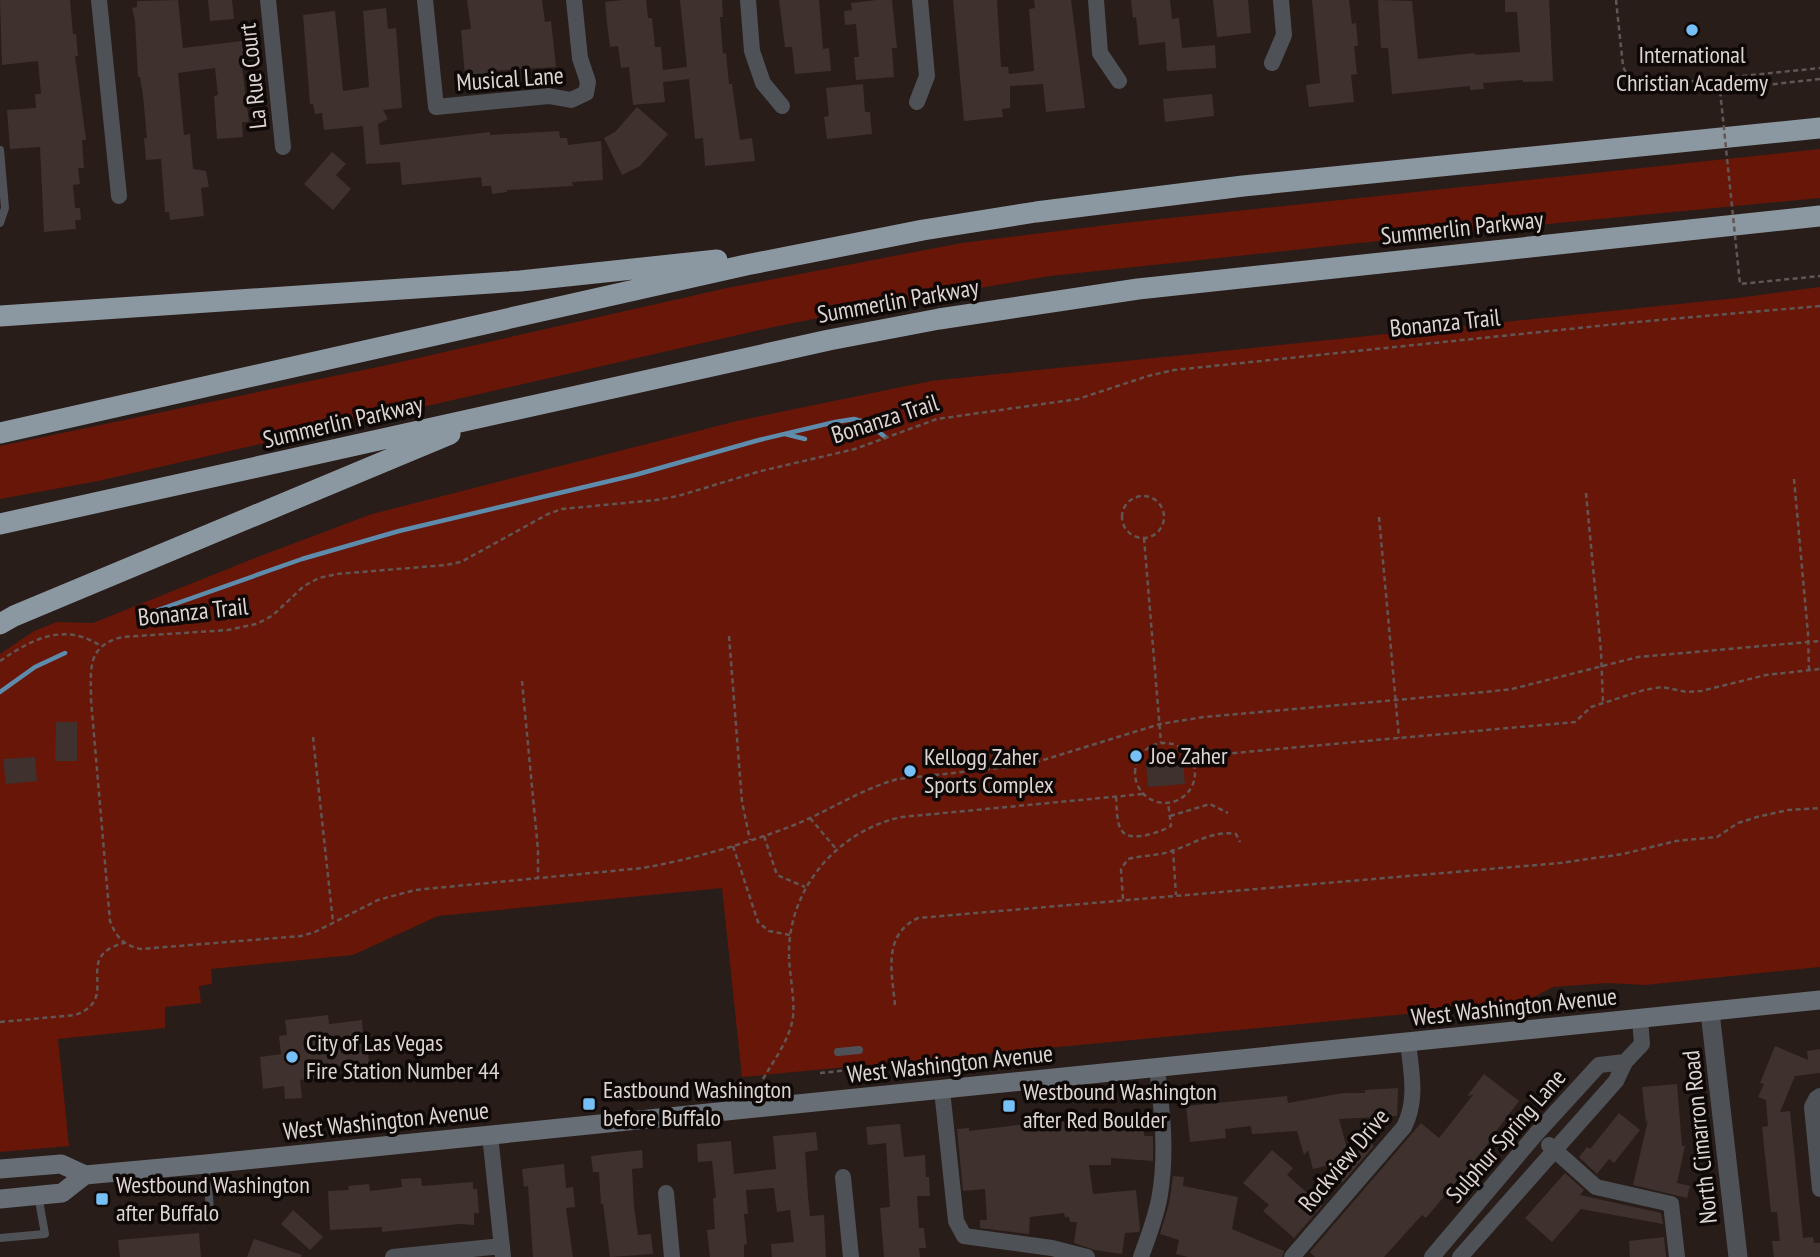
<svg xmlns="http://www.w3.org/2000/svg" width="1820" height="1257" font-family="'PT Sans Narrow',sans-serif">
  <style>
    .green { fill: #681608 }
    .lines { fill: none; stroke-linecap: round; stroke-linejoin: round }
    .stream { stroke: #5d8cad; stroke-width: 4.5 }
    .building { fill: #3e312e }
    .path { stroke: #615653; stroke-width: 2.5; stroke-dasharray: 5 3.5; stroke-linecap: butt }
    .service { stroke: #4e5256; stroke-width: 8 }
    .minor { stroke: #4e5256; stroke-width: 16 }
    .tertiary { stroke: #4e5256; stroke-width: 19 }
    .secondary { stroke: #676e75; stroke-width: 19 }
    .motorway { stroke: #8c98a1; stroke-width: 21 }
    .path-bridge { stroke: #615653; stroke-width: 2.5; stroke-dasharray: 5 3.5; stroke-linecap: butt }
    .poi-dot { fill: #77bff7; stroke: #0e0807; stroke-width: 2.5 }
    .labels { text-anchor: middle; stroke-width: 7; stroke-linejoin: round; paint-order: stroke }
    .poi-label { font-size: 24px; fill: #ddd4d3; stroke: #0e0807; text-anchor: start }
    .street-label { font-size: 24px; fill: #ddd4d3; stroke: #0e0807 }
  </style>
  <rect width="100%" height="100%" fill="#291d1a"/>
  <!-- green -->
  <path class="green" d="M1820,149v49l-366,35 -404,43 -119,20 -158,31 -675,154 -98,18v-53l387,-81 340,-77 235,-45 161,-20z
    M1820,287v680l-175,18 -38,-2 -54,4 -31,16 -780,74 -20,-189 -284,28 -85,39 -142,14 1,15 -13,2 2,17 -36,4v21l-107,11 11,107 -69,6v-498l34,-23 23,-9 36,1 162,-65 117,-44 365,-93 194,-40 806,-83z"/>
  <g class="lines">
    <!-- stream -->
    <path class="stream" d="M785,434l20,5
      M155,611l147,-52 97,-28 236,-56 124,-35 76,-18 19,-3 14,4 17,14
      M0,692l35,-25 30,-14"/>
  </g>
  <!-- building -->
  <path class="building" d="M0,0h70l3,34h3l2,22h-3l11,84h-4l2,28h-6l2,16 -7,1 2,23h5l1,12h-6l1,9 -32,3 -4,-85 -30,2 -3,-39 29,-2 -1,-14h6l-3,-33 -36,4z
    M178,0l5,48 59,-7 3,18h-4l8,63h-7l1,15 -26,2 -3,-43 4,-1 -3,-27 -37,5 6,62 6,-1 3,35 13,2 3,16 -8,1 3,28 -34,4 -1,-8h-4l-4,-53 -15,1 -2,-22h3l-4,-42 -3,-19h-2l-3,-56 -3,-13 5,-1v-6z
    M208,0h24l2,19 -24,2z
    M467,0h75l3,22 6,-1 5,46 -66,4 1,3 -26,2 -4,-46 10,-1z
    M623,0h23l2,18h4l3,29h6l2,23 24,-3 -7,-67h42l1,17h-3l3,37 3,-1 3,31h3l8,56 12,-2 3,23 -50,5 -2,-28 -8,1 -6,-60 -26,3 2,20 -32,3 -4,-38 -8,1 -3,-22 -8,1 -3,-24 -2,-21z
    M779,0h40l4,49 6,-1 2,23 -36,3 -3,-27h-7z
    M876,0h16l5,48h-5l2,29 -38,3 -2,-23h5l-3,-33 -11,1 -1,-14 8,-1 -1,-7z
    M953,0h44l4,67h7l1,7 25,-3 -5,-62 6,-1 -1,-8h37l14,108 -39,4 -3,-28 -33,2v22l-8,1 1,8 -39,4z
    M1131,0h39l2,19 7,-1 3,30 33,-3 1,23 -49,3 -2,-29 -26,3 -3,-28 -3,1z
    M1213,0h35l3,33 -34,4z
    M1312,0h37l3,24 4,-1 2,23h-4l3,28 -6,1 3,27 -45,5 -3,-22 14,-2z
    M1378,0l34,1 6,58 57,-6v2l45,-3 -3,-40h-12v-12h44l4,81 -30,1v-2l-40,3 1,6 -14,1v-4l-78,8 -4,-46h-7z
    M386,8l2,21 8,-1 6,80 -19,2 5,9 -10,5 2,21 110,-13v3l69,-4 1,7h7l1,7 33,-4 2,39 -31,2 1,4 -66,4v2l-15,2 -1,-8h-9l-1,-9 -79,8 -2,-23 -34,2 -3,-38 -39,4 -2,-17 -7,1 -2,-10h-3l-7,-89 32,-4 8,80 26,-4 -6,-76z
    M863,84l2,28h5l2,22 -45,5 -3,-22 5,-1 -3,-28z
    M1212,94l2,22 -49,6 -2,-23z
    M637,107l31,27 -28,32 -18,9 -18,-37 11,-6z
    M332,152l14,12 -10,11 15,14 -18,21 -29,-26z
    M56,722h21v39h-22z
    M35,757l2,24 -31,3 -3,-25z
    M1183,761l2,23 -37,3 -2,-23z
    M328,1015l1,9 33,-4 1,12h3l3,32 -34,3v9l-35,4 2,18 -17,1 -1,-13 -21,3 -3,-32 21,-3 -2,-18 8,-1 -2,-15z
    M1775,1046l33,14 -1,-9 13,-2v24l-25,3 -15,36 10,-1 13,127 10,-1 1,6h6v14h-46l-2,-16h8l-3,-29h-6l-9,-85 6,-1 -2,-26 -8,-3 6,-13 -4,-1z
    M1484,1074l35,27 -22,29 1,2 -72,86 -4,-3 -38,42h-69l-5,-5 111,-129 18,15 34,-43 -6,1z
    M1677,1084l5,62h3l-8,37 13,3 -3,12 -54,-13 15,-65 -2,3 -4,-36z
    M1398,1088l-1,28 -58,3 11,41 18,-20 6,6 -32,37 -17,-17 -12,3 -5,-19 -4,5 -7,-24 -45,3 -1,-8 -26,3 1,9 -36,4 -4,-36 101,-10 1,7 55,-10h22v-3z
    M1619,1113l21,17 -26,33 -5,-4 -12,15 -18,-17 8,-10 3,2z
    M1115,1117h29v19h9v25l-42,-3v7h-22l4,29 43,-4 4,39 -1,3 -14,1 -3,21 -27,-4 -21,-7 3,-21h-7l-1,-5h-4l-1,-4 -34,4 -1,17 -49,-6v-8h7l-2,-31 -22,2 -6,-62 12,-1v3l89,-11v2l57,-2z
    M900,1124l4,33 21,-2 1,22h3l1,19h-13l2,32h5l2,20h-7l1,9h-36l-4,-49 10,-1 -4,-64 -18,2 -2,-18z
    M816,1132l2,18 -13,2 3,44 2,20 14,-1 2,42h-54l-1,-13 23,-2 -4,-32 -13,2 -3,-24 -28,2 2,24h-4l3,30 -3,1v12h-34l-3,-27 8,-1 -2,-31h3l-4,-37 -14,1 -1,-18 34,-3 3,33 42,-5 -3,-33z
    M642,1150l1,18 -11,1 2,38 4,28 13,-1 2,20 -43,3 -7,-53h-2l-2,-32h-6l-2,-16z
    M1272,1150l21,18 -6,7 35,31 -28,32 -31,-27 6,-6 -26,-22z
    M564,1164l2,24 7,-1 2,20 -9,1 7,49h-40l-5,-71 -4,1 -2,-18z
    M1565,1173l19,17 -4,5 81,18 2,11 -82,-15 -29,33 -27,-24z
    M1173,1176l11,1 -1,9 55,11 -6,32 52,22 -2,6h-94l-12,-3 3,-14 -19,-6 9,-30z
    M421,1178l1,8 51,-4v7h4l2,24h-5v12l-15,-1 -77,8v-5l-52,3 -2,-39 21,-1 -1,-4 21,-2 1,7 32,-4 -1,-8z
    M293,1210l30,27 -13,13 -29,-26z
    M199,1233l2,24h-81l-2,-17z
    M1664,1237l2,20h-36l-1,-16z
    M254,1239l48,16 -1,2h-54z"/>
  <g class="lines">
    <!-- path -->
    <path class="path" d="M1616,0l7,66c4,12 11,17 22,20l175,-18
      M1820,306l-184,16 -462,48 -26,6 -70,23 -141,20 -82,30 -94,22 -83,25 -22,4 -94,9 -14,5 -87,48 -15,3 -109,9 -18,4 -15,8 -32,30 -16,8 -28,6 -106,7c-36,9 -31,33 -31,63l19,221c6,16 14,25 31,28l160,-13 14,-4 63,-32 37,-10 228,-22c49,-9 99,-23 146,-41 37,-14 71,-38 109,-48l129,-14 133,-41 44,-7 281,-25 27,-3 126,-32 182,-16
      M1794,479l14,155 1,36
      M1586,493l15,159 2,50
      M1122 517a21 21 0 1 1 42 0a21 21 0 1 1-42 0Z
      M1379,517l20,221
      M1144,538l17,205
      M729,636l13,166 8,38
      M0,661c32,-22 64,-39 101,-15
      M522,681l16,169v29
      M313,737l20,185
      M1135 773a30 30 0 1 1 60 0a30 30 0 1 1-60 0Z
      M1190,757l385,-35 16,-15 53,-17 18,-3 25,5 14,-1 65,-16 54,-6
      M1116,797c1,10 0,26 6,34 8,12 39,1 49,-5l-3,-24
      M1170,816l40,-12 18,9
      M810,818l27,32
      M764,836l13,39 28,12
      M733,846l25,76 11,9 21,4
      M1173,849l3,46
      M1123,899l-2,-30 7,-10c15,-4 30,-3 44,-8 21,-7 41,-21 64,-17l4,8
      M895,1005c-3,-32 -13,-70 23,-87l642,-55 63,-9 53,-13 41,-4 21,-14 19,-6 31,-7 32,-2
      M0,1022l75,-7c48,-17 -5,-58 49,-72
      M820,1073l61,-6
      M763,1079c11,-19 27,-40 30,-62 2,-20 -4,-43 -4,-64 0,-66 50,-123 113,-136l241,-23"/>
    <!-- service -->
    <path class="service" d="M0,150l5,58 -5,15
      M838,1052l21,-2
      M206,1164l5,56
      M0,1238l45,-4 -7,-39"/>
    <!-- minor -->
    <path class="minor" d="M99,0l20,196
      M268,0l15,147
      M425,0l11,107 113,-11 22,4 15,-7 2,-11 -8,-24 -6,-58
      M748,0l4,51 11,32 19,23
      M1096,0l4,53 19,28
      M1272,63l12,-28 -3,-35
      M917,102l10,-26 -7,-76
      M942,1090l14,131 8,15 88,12 35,9
      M1820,1096l-4,3 -4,8 8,82
      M490,1135l13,122
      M1549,1145l47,42 75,17 6,53
      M843,1177l8,80
      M666,1193l6,64
      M393,1257l109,-11
      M1141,1257c7,-20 16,-42 19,-63 7,-42 2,-84 -3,-126
      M1292,1257l112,-130c14,-27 7,-56 4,-85
      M1432,1257l104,-123 63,-69 26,-3
      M1460,1257l156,-176 9,-19 17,-18 -2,-25"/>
    <!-- tertiary -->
    <path class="tertiary" d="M1710,1012l28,245"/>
    <!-- secondary -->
    <path class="secondary" d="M0,1169l61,-5 24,11 121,-11 1614,-164
      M0,1199l62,-6 23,-18"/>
    <!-- motorway -->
    <path class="motorway" d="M0,316l520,-35 197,-21
      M0,433l746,-168 177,-35 113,-18 207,-26 577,-58
      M0,524l829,-184 110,-21 199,-30 682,-73
      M0,624l14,-8 436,-182"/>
    <!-- path-bridge -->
    <path class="path-bridge" d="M1820,79l-100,11 20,194 80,-8"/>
  </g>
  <!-- markers -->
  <g class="poi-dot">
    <circle cx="1692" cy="30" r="7"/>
    <circle cx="1136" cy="756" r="7"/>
    <circle cx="910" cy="771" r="7"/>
    <circle cx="292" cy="1057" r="7"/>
    <rect x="582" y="1097" width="14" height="14" rx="3.5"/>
    <rect x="1002" y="1099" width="14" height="14" rx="3.5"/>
    <rect x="95" y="1192" width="14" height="14" rx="3.5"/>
  </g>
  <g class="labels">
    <!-- poi labels -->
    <g class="poi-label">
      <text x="1692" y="63" text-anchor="middle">International<tspan x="1692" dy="28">Christian Academy</tspan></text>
      <text x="1150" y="764">Joe Zaher</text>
      <text x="924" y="765">Kellogg Zaher<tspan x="924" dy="28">Sports Complex</tspan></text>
      <text x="306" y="1051">City of Las Vegas<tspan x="306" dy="28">Fire Station Number 44</tspan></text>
      <text x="603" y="1098">Eastbound Washington<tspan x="603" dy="28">before Buffalo</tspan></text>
      <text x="1023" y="1100">Westbound Washington<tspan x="1023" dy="28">after Red Boulder</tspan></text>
      <text x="116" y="1193">Westbound Washington<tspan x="116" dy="28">after Buffalo</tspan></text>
    </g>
    <!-- street labels -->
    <g class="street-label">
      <text transform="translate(253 76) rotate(-96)" y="8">La Rue Court</text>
      <text transform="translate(510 79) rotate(-4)" y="8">Musical Lane</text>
      <text transform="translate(1462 228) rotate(-6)" y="8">Summerlin Parkway</text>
      <text transform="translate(898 301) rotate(-10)" y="8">Summerlin Parkway</text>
      <text transform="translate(1445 323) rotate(-6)" y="8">Bonanza Trail</text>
      <text transform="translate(885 419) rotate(-18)" y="8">Bonanza Trail</text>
      <text transform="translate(343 422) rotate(-13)" y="8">Summerlin Parkway</text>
      <text transform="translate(193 612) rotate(-6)" y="8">Bonanza Trail</text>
      <text transform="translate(1514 1007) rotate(-6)" y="8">West Washington Avenue</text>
      <text transform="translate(950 1064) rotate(-6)" y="8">West Washington Avenue</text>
      <text transform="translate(386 1121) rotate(-6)" y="8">West Washington Avenue</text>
      <text transform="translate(1506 1136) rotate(-49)" y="8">Sulphur Spring Lane</text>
      <text transform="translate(1700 1137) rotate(-96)" y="8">North Cimarron Road</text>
      <text transform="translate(1344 1160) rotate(-50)" y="8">Rockview Drive</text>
    </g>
  </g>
</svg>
